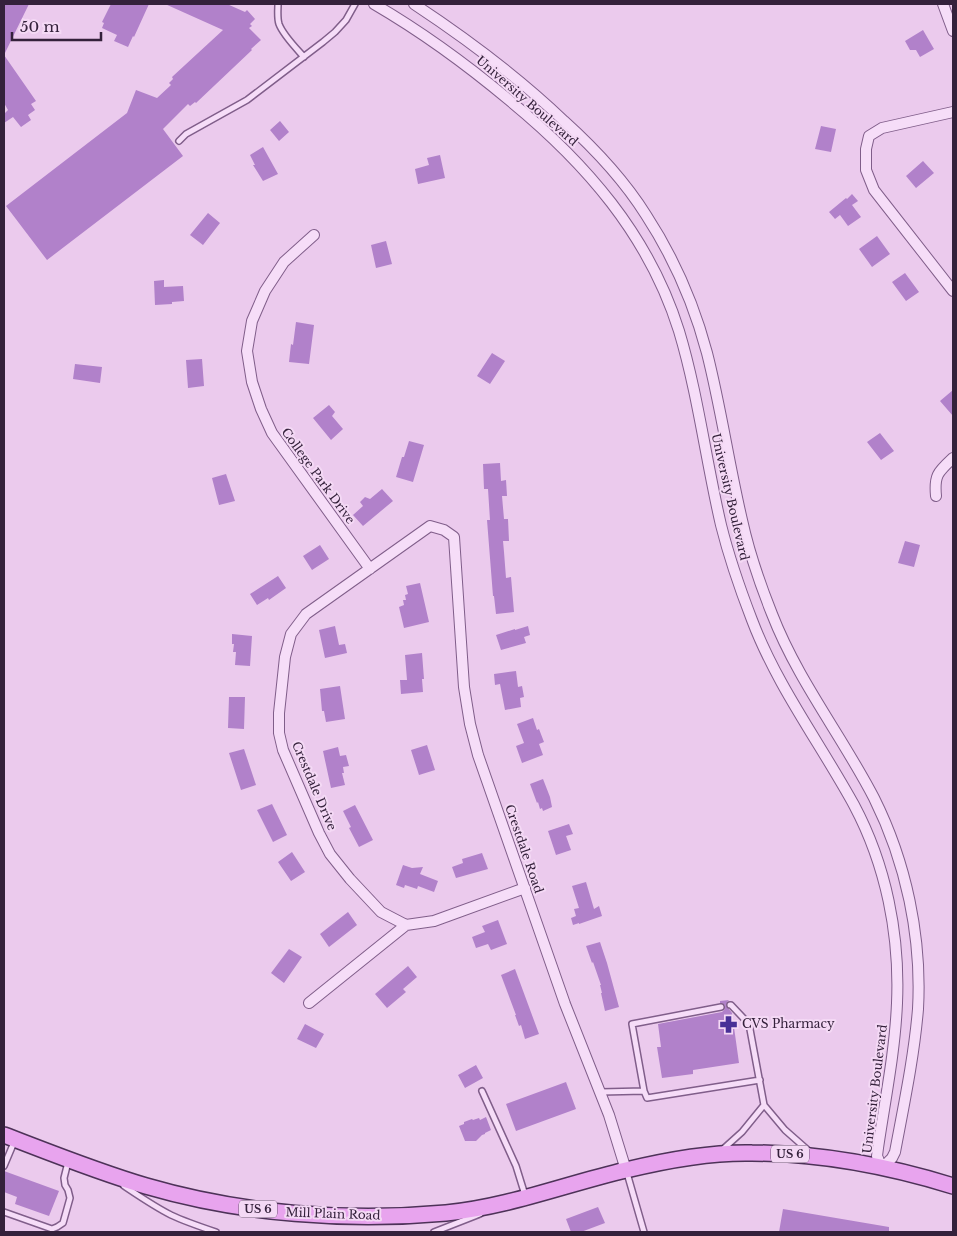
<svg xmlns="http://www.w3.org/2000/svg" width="957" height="1236" font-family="'Libre Baskerville',serif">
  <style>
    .building { fill: #b181ca }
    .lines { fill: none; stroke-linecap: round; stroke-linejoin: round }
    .service-casing { stroke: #805e8a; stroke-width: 8 }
    .minor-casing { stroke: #805e8a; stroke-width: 12 }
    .primary-casing { stroke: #4d3258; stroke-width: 18 }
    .service { stroke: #f6ddf8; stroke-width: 5 }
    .minor { stroke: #f6ddf8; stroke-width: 10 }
    .primary { stroke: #e8a4ee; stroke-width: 15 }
    .labels { text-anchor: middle; stroke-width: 4; stroke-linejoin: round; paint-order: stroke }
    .shield { fill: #f4d9f5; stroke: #6e5873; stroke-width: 1 }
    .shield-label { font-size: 11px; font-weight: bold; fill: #34213b }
    .street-label { font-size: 12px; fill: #34213b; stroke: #f4d9f5 }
    .poi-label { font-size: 12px; fill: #34213b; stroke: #f4d9f5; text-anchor: start }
  </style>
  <rect width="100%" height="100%" fill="#ebcaed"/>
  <!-- building -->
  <path class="building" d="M4,4h25l-25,51 32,46 -5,3 4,6 -7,5 3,5 -10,7 -8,-10 -9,6v-9l4,-4 -4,-7z
    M111,4h38l-15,33 -1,-1 -5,11 -14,-6 3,-6 -15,-7 2,-5 -2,-1z
    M165,4h62l18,8 2,-2 8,9 -5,5 2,2 -3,2 12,12 -10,9 1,1 -56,53 -1,-1 -5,4 -2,-2 -25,25 20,27 -136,104 -41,-54 121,-93 9,-23 21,8 14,-13 -2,-2 4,-4 -1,-2 51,-47z
    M923,30l11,19 -14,8 -4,-7h-6l-5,-9z
    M280,121l9,11 -10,9 -9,-11z
    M821,126l15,3 -5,23 -16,-3z
    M263,147l15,27 -15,7 -10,-16h2l-5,-10z
    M440,155l5,23 -27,6 -3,-15 14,-4 -2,-7z
    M923,161l11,12 -18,15 -10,-12z
    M852,194l6,7 -6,4 9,12 -13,9 -8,-11 -5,4 -6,-7 17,-14 1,1z
    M208,213l12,10 -17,22 -13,-10z
    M877,236l13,18 -18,13 -13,-18z
    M386,241l6,23 -16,4 -5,-23z
    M905,273l14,19 -13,9 -14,-19z
    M164,280v7l19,-1 1,15 -12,1v2l-17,1 -1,-24z
    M296,322l18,3 -5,39 -20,-2 2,-18 2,1z
    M492,353l13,8 -15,23 -13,-8z
    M202,359l2,27 -16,2 -2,-28z
    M75,364l27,3 -2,16 -27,-4z
    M953,390v26l-13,-15z
    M329,405l6,7 -3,4 11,13 -12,11 -18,-22z
    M880,433l14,18 -13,9 -14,-18z
    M409,441l15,4 -11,37 -17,-5 6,-20h2z
    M500,463l1,18 5,-1 1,16h-5l2,23h4l1,22h-6l1,11 2,26 5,-1 3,35 -18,2 -2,-18h-1l-6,-76h3l-2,-31h-4l-1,-25z
    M226,474l9,27 -16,4 -7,-27z
    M382,489l11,12 -30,25 -10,-11 10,-9 -3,-4 5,-5 5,2z
    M905,541l15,4 -6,22 -16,-4z
    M320,545l9,14 -17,11 -9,-14z
    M278,576l8,12 -17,12 -1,-2 -11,7 -7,-11z
    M420,583l9,39 -25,6 -5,-21 5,-2 -1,-5h3l-1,-5 3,-1 -2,-8z
    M335,626l4,19 6,-1 2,9 -22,5 -6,-28z
    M528,626l2,9 -6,2 2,6 -25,7 -5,-15 19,-6v1z
    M232,634l20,2 -2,30 -15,-1 1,-13h-3l1,-8h-2z
    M422,653l2,26h-2l1,13 -22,2 -1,-14h7l-2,-25z
    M516,671l2,16 4,-1 2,11 -4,1 1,9 -16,3 -5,-26 -5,1 -1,-11z
    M340,686l5,33 -19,3 -2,-11h-2l-2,-22z
    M229,697h16l-1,32 -16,-1z
    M533,718l4,12 2,-1 5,13 -5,2 4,11 -21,8 -6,-17 8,-3 -7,-19z
    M427,745l8,25 -16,5 -8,-25z
    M338,747l2,9 6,-1 3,11 -6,1 1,6h-2l3,12 -14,3 -8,-37z
    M244,749l12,36 -15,5 -12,-37z
    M543,779l7,18 2,10 -9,4 -1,-3 -2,1 -2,-7 -1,1 -7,-19z
    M272,804l15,31 -14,7 -16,-32z
    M355,805l18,35 -14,7 -10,-19 2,-1 -8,-16z
    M569,824l4,10 -7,2 5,14 -15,5 -8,-24z
    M292,852l13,20 -14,9 -13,-19z
    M482,853l6,16 -32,9 -4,-11 11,-4 -1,-4z
    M403,865l9,3 11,-1 -3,7 18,7 -4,11 -16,-6 -1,3 -12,-4 -1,3 -8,-3z
    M586,882l8,27 5,-3 3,10 -23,8v-1l-6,2 -2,-7 5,-2 -2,-7 5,-1 -7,-22z
    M348,912l9,13 -28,22 -9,-13z
    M498,920l9,24 -16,6 -3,-6 -12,4 -4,-11 13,-5 -3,-6z
    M600,942l7,21 12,44 -14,4 -4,-18h1l-2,-8h1l-8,-23 -1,1 -6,-17z
    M289,949l13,8 -18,26 -13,-10z
    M408,966l9,11 -14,12 3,3 -19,16 -12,-14z
    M515,969l24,65 -14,5 -4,-14 -2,1 -4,-11h1l-15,-40z
    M729,1000l-2,2 -1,3 6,8 7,50 -46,7v4l-31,4 -5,-31h4l-3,-23 64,-12 3,-3v-2l-1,-3 -4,-1v-2z
    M305,1024l19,10 -8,14 -19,-9z
    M476,1065l7,13 -18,10 -7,-13z
    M566,1082l10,27 -60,22 -10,-27z
    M486,1117l5,13 -6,3v1l-3,1 -6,6h-11l-6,-15 5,-2v-2l8,-3 1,1 6,-2 1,2z
    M4,1171l55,20 -10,25 -34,-12 2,-7 -13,-5z
    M598,1207l7,16 -24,9h-10l-5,-13z
    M783,1209l106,18v5h-110z"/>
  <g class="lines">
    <defs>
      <path id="service" d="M278,4c0,6 -1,14 1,20 4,11 17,24 25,33
        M179,141l7,-7 61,-34 76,-58 12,-10 11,-12 9,-16
        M730,1005h1l18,19 15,81 21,25 25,22
        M482,1091l34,75 9,29
        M644,1091l3,7 113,-18
        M601,1092l43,-1 -12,-67 89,-17
        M722,1150l20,-18 22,-27
        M4,1166l11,-26
        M627,1173l17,59
        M124,1186c15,10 31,21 47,29 15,7 30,12 45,17
        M4,1212l48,17 5,-2 6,-4 7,-25 -2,-8 -3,-5 -1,-7 4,-16
        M434,1232l46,-18"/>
      <path id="minor" d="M374,4c48,28 92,60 135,96 76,62 140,135 170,231 19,63 27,130 42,194 8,32 19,64 31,95 25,66 68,123 102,185 32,60 46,130 43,198 -2,49 -12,97 -19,145l-1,8 5,12 10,-10 3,-6c9,-48 19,-95 23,-143 4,-72 -12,-147 -44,-211 -32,-62 -76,-117 -102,-184 -12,-30 -23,-62 -30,-94 -13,-55 -21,-112 -35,-167 -13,-49 -33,-95 -61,-138 -22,-35 -51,-66 -82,-94 -46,-44 -97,-82 -150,-117
        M943,4l10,27
        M953,112l-71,16 -13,8 -3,13v21l8,20 79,101
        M314,235l-30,27 -19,29 -13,30 -5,30 5,31 9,27 11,24 98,136
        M936,496c-2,-21 2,-24 17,-38
        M406,925l-25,-13 -31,-33 -20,-25 -11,-21 -36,-83 -4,-17v-20l6,-56 6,-23 15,-20 124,-88 14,4 10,7 10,150 6,37 8,31 87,249 44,111 17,55
        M309,1003l97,-78 28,-4 91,-33"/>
      <path id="primary" d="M4,1135c47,18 94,37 142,51 96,28 201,36 300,27 62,-6 120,-29 180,-43 41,-10 84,-18 126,-17 68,0 136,13 201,33"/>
    </defs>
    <!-- service casing -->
    <use href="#service" class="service-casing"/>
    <!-- minor casing -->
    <use href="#minor" class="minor-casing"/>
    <!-- primary casing -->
    <use href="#primary" class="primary-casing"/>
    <!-- service -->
    <use href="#service" class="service"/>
    <!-- minor -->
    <use href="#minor" class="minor"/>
    <!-- primary -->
    <use href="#primary" class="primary"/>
  </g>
  <!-- icons -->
  <defs>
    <symbol id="pharmacy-bare" viewBox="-9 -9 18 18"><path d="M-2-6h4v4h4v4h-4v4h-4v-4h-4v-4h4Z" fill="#483097" stroke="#f4d9f5" stroke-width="2.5" paint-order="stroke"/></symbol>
  </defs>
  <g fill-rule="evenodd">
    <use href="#pharmacy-bare" x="716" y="1012" width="25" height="25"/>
  </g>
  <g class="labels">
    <!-- shield labels -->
    <g class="shield">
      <rect x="771" y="1145.5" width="38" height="17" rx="4"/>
      <rect x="239" y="1200.5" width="38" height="17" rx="4"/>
    </g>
    <g class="shield-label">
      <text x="790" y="1158">US 6</text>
      <text x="258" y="1213">US 6</text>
    </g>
    <!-- street labels -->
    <g class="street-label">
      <text transform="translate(527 101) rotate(41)" y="4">University Boulevard</text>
      <text transform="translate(318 476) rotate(54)" y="4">College Park Drive</text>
      <text transform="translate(730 497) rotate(77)" y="4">University Boulevard</text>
      <text transform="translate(314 786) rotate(67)" y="4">Crestdale Drive</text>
      <text transform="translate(524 849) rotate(71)" y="4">Crestdale Road</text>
      <text transform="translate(875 1089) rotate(-83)" y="4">University Boulevard</text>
      <text transform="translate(333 1214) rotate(2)" y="4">Mill Plain Road</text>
    </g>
    <!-- poi labels -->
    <g class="poi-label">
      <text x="742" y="1028">CVS Pharmacy</text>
    </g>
  </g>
  <!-- border -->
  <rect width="957" height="1236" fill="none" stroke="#34213b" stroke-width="10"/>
  <!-- scale -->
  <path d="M12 32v8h89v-8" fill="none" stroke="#34213b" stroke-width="2.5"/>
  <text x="20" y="32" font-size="15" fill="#34213b" stroke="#f4d9f5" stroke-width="4" paint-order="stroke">50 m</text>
</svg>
